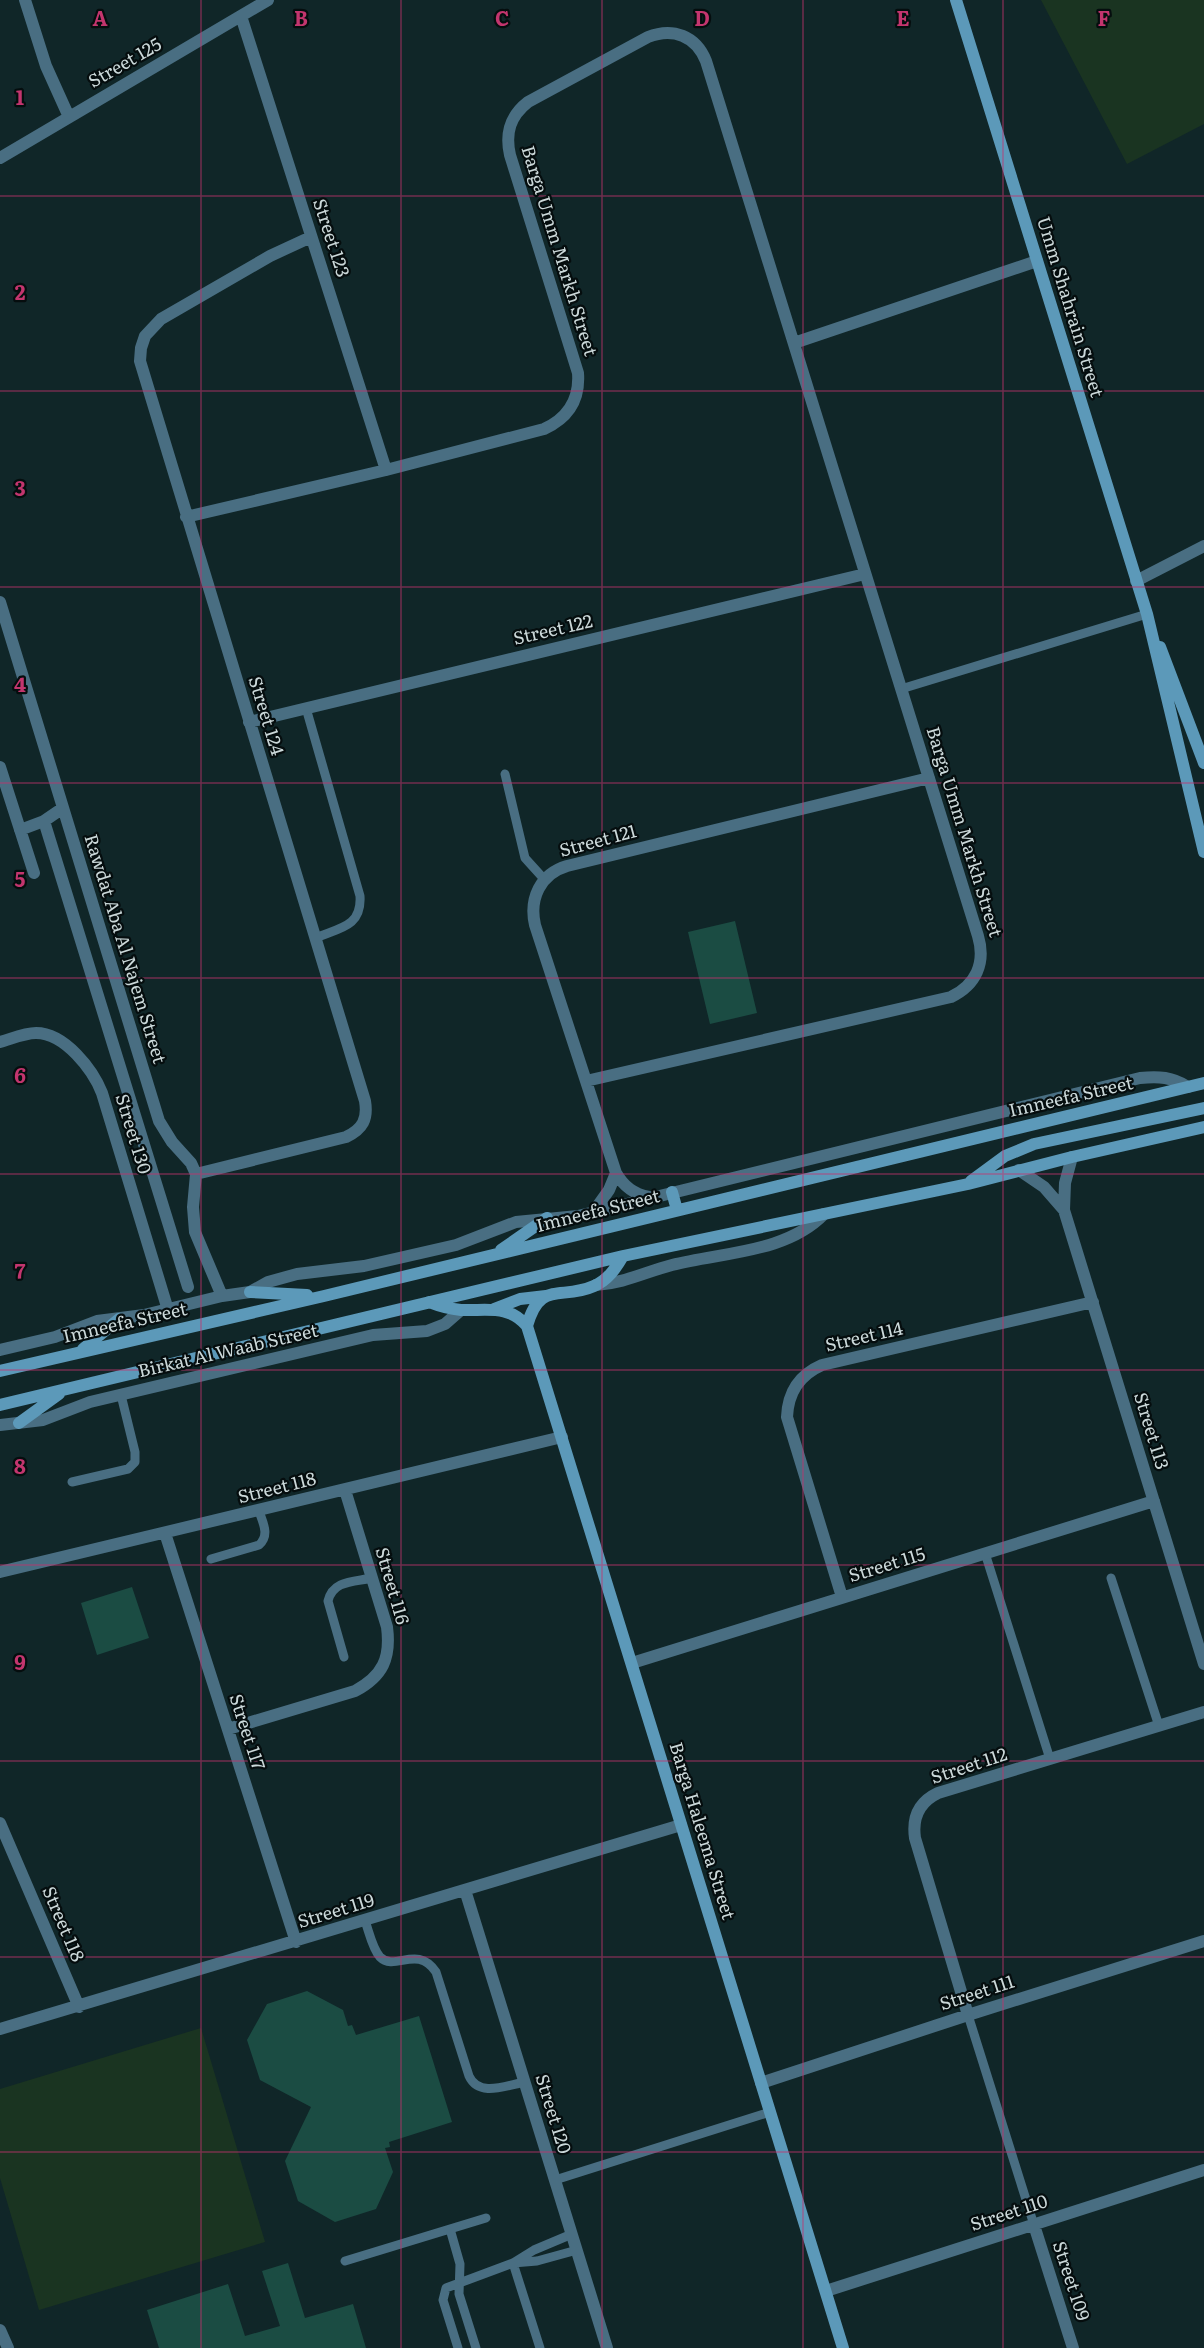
<svg xmlns="http://www.w3.org/2000/svg" width="1204" height="2348" font-family="Literata,serif">
  <style>
    .green { fill: #1a3421 }
    .building { fill: #1b4c43 }
    .lines { fill: none; stroke-linecap: round; stroke-linejoin: round }
    .lane { stroke: #496e82; stroke-width: 9 }
    .street { stroke: #496e82; stroke-width: 12 }
    .secondary { stroke: #5c99b9; stroke-width: 12 }
    .grid { fill: none; stroke: #c3356e; stroke-width: 1.5; stroke-opacity: 0.55 }
    .labels { text-anchor: middle; stroke-width: 4.5; stroke-linejoin: round; paint-order: stroke }
    .street-label { font-size: 18px; fill: #cbd8d9; stroke: #050d0e }
    .grid-label { font-size: 20px; text-anchor: middle; font-weight: bold; fill: #c3356e; stroke: #050d0e; stroke-width: 4.5; stroke-linejoin: round; paint-order: stroke }
  </style>
  <rect width="100%" height="100%" fill="#102628"/>
  <!-- green -->
  <path class="green" d="M1041,0h163v124l-77,40z
    M201,2028l64,214 -226,68 -39,-132v-89z"/>
  <!-- building -->
  <path class="building" d="M735,921l22,92 -47,11 -22,-92z
    M132,1587l17,51 -52,17 -16,-52z
    M307,1991l36,19 5,16 4,-1 4,10 63,-19 33,106 -63,20 1,5 -5,1 8,24 -17,37 -41,13 -37,-21 -13,-40 26,-54 -51,-27 -13,-40 20,-36z
    M288,2263l17,55 48,-14 13,44h-207l-12,-38 81,-26 17,52 35,-10 -18,-55z"/>
  <g class="lines">
    <!-- lane -->
    <path class="lane" d="M901,689l246,-75
      M306,708l54,188c2,31 -21,32 -45,42
      M505,774l20,84 19,21
      M72,1482l56,-13 7,-7v-10l-14,-57
      M985,1553l65,206
      M211,1559l48,-14c11,-10 4,-22 0,-34
      M1111,1578l48,148
      M344,1657l-16,-56c5,-21 26,-19 44,-23
      M365,1921c4,10 7,27 15,36 15,15 37,-13 56,15l33,104c10,22 38,9 56,6
      M968,2015l66,210
      M555,2180l215,-68
      M450,2229l10,35 -1,30 17,54
      M345,2261l141,-43
      M513,2263l27,85
      M513,2263l24,-2 40,-11
      M458,2348l-15,-48 3,-12 67,-25 21,-13 38,-16"/>
    <!-- street -->
    <path class="street" d="M25,0l21,66 23,51
      M241,16l145,454
      M0,158l268,-158
      M794,343l243,-82
      M186,517l200,-47 158,-41c24,-11 36,-29 34,-56l-68,-218c-5,-22 0,-39 18,-53l120,-65c25,-10 48,-1 58,24l272,875c8,27 -2,49 -27,61l-365,84
      M1136,581l68,-35
      M0,602l159,519 13,21 19,21 5,11 -3,33 2,25 27,64
      M249,722l616,-148
      M0,767l34,106
      M44,821l144,466
      M20,830l24,-9 19,-13
      M0,1042c11,-3 24,-9 36,-9 29,0 57,37 66,60l66,217
      M1072,1157l-7,26 -1,27 140,454
      M1019,1170l25,17 20,23
      M196,1174l150,-37c17,-8 22,-18 19,-36l-225,-740 1,-13 4,-12 16,-17 109,-63 41,-19
      M649,1197c-15,-3 -25,-10 -33,-24l-81,-248c-6,-26 5,-51 32,-59l362,-88
      M594,1211l15,-21 7,-17
      M596,1285c29,-2 49,-13 76,-20 51,-13 114,-12 152,-51
      M0,1350l55,-13 42,-16 47,-6 78,-19 28,-4 18,-10 29,-8 67,-8 92,-21 60,-23 62,-6 562,-138c19,-2 32,-1 48,9
      M0,1425l43,-5 47,-18 283,-67 54,-4 18,-7 16,-14
      M165,1533l131,409
      M0,1572l562,-135
      M842,1597l-55,-180c1,-25 12,-42 35,-52l271,-63
      M632,1663l522,-162
      M228,1729l127,-38c28,-15 36,-33 32,-64l-42,-137
      M0,1823l79,184
      M465,1890l142,458
      M968,2015l-53,-177c-3,-21 4,-36 23,-45l266,-81
      M0,2029l681,-204
      M761,2083l207,-68 236,-74
      M1034,2225l39,123
      M826,2291l378,-121
      M0,2330l8,18"/>
    <!-- secondary -->
    <path class="secondary" d="M956,0l191,614 57,238
      M1160,647l44,116
      M971,1181l34,-25 29,-12 170,-36
      M672,1192l5,18
      M501,1250l46,-32
      M250,1292l57,3
      M429,1302c10,4 21,7 32,8 25,1 48,-6 66,16l316,1022
      M494,1309l26,-10 26,-3
      M527,1326c13,-47 34,-25 67,-40 14,-6 22,-18 29,-30
      M83,1349l36,-30
      M0,1371l324,-75 880,-213
      M0,1405l623,-149 345,-72 104,-27 132,-30
      M19,1423l40,-29"/>
  </g>
  <!-- grid -->
  <path class="grid" d="M201,0v2348M401,0v2348M602,0v2348M803,0v2348M1003,0v2348M0,196h1204M0,391h1204M0,587h1204M0,783h1204M0,978h1204M0,1174h1204M0,1370h1204M0,1565h1204M0,1761h1204M0,1957h1204M0,2152h1204"/>
  <g class="labels">
    <!-- street labels -->
    <g class="street-label">
      <text transform="translate(125 63) rotate(-30)" y="6">Street 125</text>
      <text transform="translate(331 238) rotate(72)" y="6">Street 123</text>
      <text transform="translate(559 251) rotate(73)" y="6">Barga Umm Markh Street</text>
      <text transform="translate(1070 307) rotate(73)" y="6">Umm Shahrain Street</text>
      <text transform="translate(553 630) rotate(-13)" y="6">Street 122</text>
      <text transform="translate(266 716) rotate(73)" y="6">Street 124</text>
      <text transform="translate(964 832) rotate(73)" y="6">Barga Umm Markh Street</text>
      <text transform="translate(598 841) rotate(-15)" y="6">Street 121</text>
      <text transform="translate(125 949) rotate(73)" y="6">Rawdat Aba Al Najem Street</text>
      <text transform="translate(1071 1097) rotate(-13)" y="6">Imneefa Street</text>
      <text transform="translate(133 1134) rotate(73)" y="6">Street 130</text>
      <text transform="translate(598 1211) rotate(-14)" y="6">Imneefa Street</text>
      <text transform="translate(125 1323) rotate(-13)" y="6">Imneefa Street</text>
      <text transform="translate(864 1337) rotate(-13)" y="6">Street 114</text>
      <text transform="translate(228 1351) rotate(-13)" y="6">Birkat Al Waab Street</text>
      <text transform="translate(1151 1431) rotate(73)" y="6">Street 113</text>
      <text transform="translate(277 1488) rotate(-14)" y="6">Street 118</text>
      <text transform="translate(887 1565) rotate(-17)" y="6">Street 115</text>
      <text transform="translate(392 1586) rotate(74)" y="6">Street 116</text>
      <text transform="translate(247 1732) rotate(72)" y="6">Street 117</text>
      <text transform="translate(969 1766) rotate(-18)" y="6">Street 112</text>
      <text transform="translate(702 1831) rotate(73)" y="6">Barga Haleema Street</text>
      <text transform="translate(336 1911) rotate(-17)" y="6">Street 119</text>
      <text transform="translate(63 1924) rotate(67)" y="6">Street 118</text>
      <text transform="translate(977 1993) rotate(-18)" y="6">Street 111</text>
      <text transform="translate(553 2114) rotate(73)" y="6">Street 120</text>
      <text transform="translate(1009 2213) rotate(-18)" y="6">Street 110</text>
      <text transform="translate(1071 2281) rotate(72)" y="6">Street 109</text>
    </g>
  </g>
  <g class="grid-label">
    <text x="100" y="26">A</text>
    <text x="301" y="26">B</text>
    <text x="502" y="26">C</text>
    <text x="702" y="26">D</text>
    <text x="903" y="26">E</text>
    <text x="1104" y="26">F</text>
    <text x="20" y="105">1</text>
    <text x="20" y="300">2</text>
    <text x="20" y="496">3</text>
    <text x="20" y="692">4</text>
    <text x="20" y="887">5</text>
    <text x="20" y="1083">6</text>
    <text x="20" y="1279">7</text>
    <text x="20" y="1474">8</text>
    <text x="20" y="1670">9</text>
  </g>
</svg>
